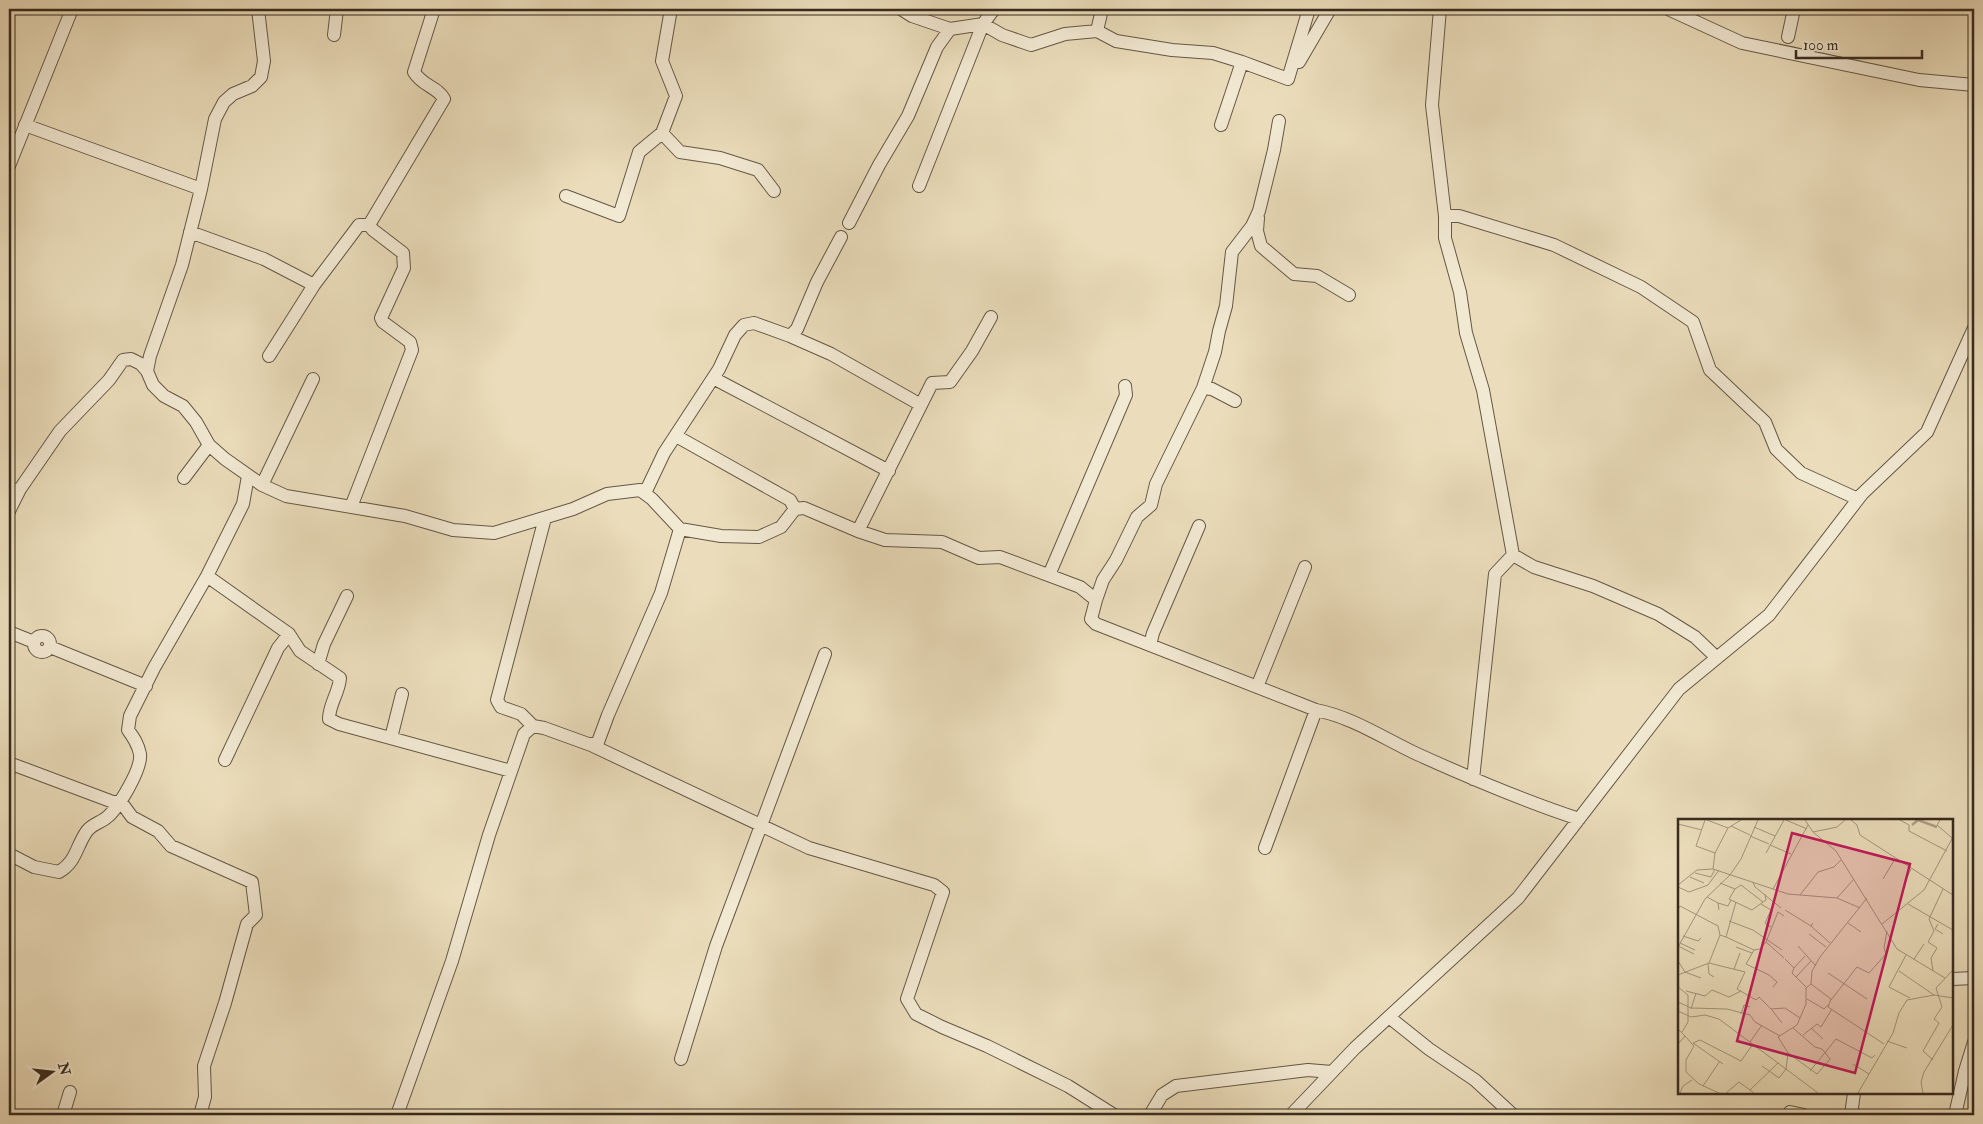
<svg xmlns="http://www.w3.org/2000/svg" width="1983" height="1124" font-family="'IM FELL Double Pica',serif">
  <style>
    .lines { fill: none; stroke-linecap: round; stroke-linejoin: round }
    .minor-casing { stroke: #645846; stroke-width: 14 }
    .minor { stroke: #f2e9d3; stroke-width: 12 }
    .inset-river { fill: none; stroke: #aea086; stroke-width: 2.5 }
    .inset-road { fill: none; stroke: #a3967d; stroke-width: 1 }
    .view { fill: #c2185b; fill-opacity: 0.15; stroke: #c2185b; stroke-width: 2.5 }
    .inset-edge { fill: none; stroke: #372b1f; stroke-width: 2.5 }
  </style>
  <rect width="100%" height="100%" fill="#ebddbb"/>
  <filter id="stains"><feTurbulence type="fractalNoise" baseFrequency=".004" numOctaves="4"/><feColorMatrix values="0 0 0 0 .2 0 0 0 0 .09 0 0 0 0 .02 0 0 0 .5 -.17"/></filter>
  <radialGradient id="worn" r=".72"><stop offset=".6" stop-color="#630" stop-opacity="0"/><stop offset="1" stop-color="#630" stop-opacity=".3"/></radialGradient>
  <g class="lines">
    <defs>
      <path id="minor" d="M901,9l11,7 38,13 33,-5 19,11 29,10 34,-11 32,-3 19,10 56,9 41,3 29,9 -21,63
        M1440,9l-8,96 13,111v22l15,54 6,41 17,57 30,165 -18,19 -22,205
        M1668,9l74,34 177,37 55,5
        M1097,31l5,-22
        M334,35l3,-26
        M1788,37l6,-28
        M1242,62l46,17 21,-70
        M1299,62l31,-53
        M25,125l176,64
        M662,133l18,19 40,6 38,12 16,21
        M9,166l63,-157
        M919,186l64,-162 11,-15
        M566,196l53,20 20,-64 23,-19 14,-37 -14,-35 9,-52
        M1445,216h14l95,29 87,42 52,35 17,48 55,52 11,27 25,24 57,26
        M1258,218l-1,13 4,15 33,28 23,2 32,19
        M849,223l30,-58 29,-49 29,-69 13,-18
        M190,232l74,27 50,26
        M790,336l41,18 90,51
        M269,356l45,-71 45,-60h10
        M147,371l3,-15 32,-91 19,-76 14,-70 9,-17 9,-8 19,-8 9,-9 3,-16 -6,-52
        M713,378l176,93
        M1203,388l12,-36 4,-21 7,-25 6,-54 20,-26 7,-15 15,-61 5,-29
        M676,436l114,64 5,9
        M184,478l25,-33
        M262,485l51,-106
        M9,490l11,-1 40,-58 49,-51 14,-20 8,-1 10,5 6,7 6,14 11,11 19,10 13,16 13,23 16,14 37,26 24,11 119,20 48,14 41,3 79,-24 34,-15 33,-4 12,9 28,30 41,7 38,1 22,-10 14,-18 9,-1 54,23 27,9 57,2 37,16 21,-1 80,30 16,13 -5,19 5,5 220,86c36,7 67,28 101,44 53,24 107,47 162,65
        M645,493l19,-40 55,-84 16,-34 9,-10 10,-2 36,13 7,-7 20,-47 24,-45
        M351,507l61,-157 -2,-8 -27,-20 -2,-4 23,-50 -1,-15 -30,-23 -4,-5 75,-126c-6,-12 -22,-13 -30,-27l20,-63
        M9,511l11,-22
        M858,531l74,-148 18,-1 22,-31 19,-34
        M1513,555l21,12 59,19 65,28 37,23 22,21
        M1049,575l77,-180 -1,-9
        M207,576l82,58 11,17 40,27c-1,15 -11,26 -11,41l10,5 172,47
        M1096,600l7,-20 13,-20 21,-43 14,-12 5,-21 47,-96 9,1 23,12
        M9,632l25,10
        M34 644a8 8 0 1 1 16 0a8 8 0 1 1-16 0Z
        M1150,645l3,-12 46,-107
        M50,647l96,39
        M318,664l6,-20 23,-48
        M1257,687l48,-120
        M533,726l-12,-12 -20,-7 -4,-7 48,-182
        M391,738l11,-44
        M591,745l218,103 125,37 9,7 -36,107 9,15 26,13 45,19 81,40 46,29
        M225,760l53,-112 11,-14
        M9,763l104,39h8l11,15 26,14 13,15 81,36 4,33 -9,9 -22,79 -21,63 1,31 -5,18
        M1265,848l51,-138
        M9,854l25,13 25,5c18,-11 17,-26 28,-41 4,-6 14,-9 19,-13 12,-9 36,-49 34,-64 -2,-10 -6,-16 -12,-24l2,-14 24,-48 53,-92 36,-72 5,-28
        M1952,979l22,-1
        M1389,1017l40,32 46,31 38,35
        M681,1059l35,-113 109,-292
        M1790,1112l14,3
        M63,1115l7,-23
        M397,1115l55,-154 37,-126 35,-101 9,-8 11,2 47,17 7,-3 10,-27 53,-122 19,-64
        M1150,1115l12,-20 14,-9 132,-16 24,2
        M1291,1115l64,-67 163,-150 161,-209 90,-74 93,-121 65,-62 47,-104
        M1851,1115l3,-22
        M1955,1115l10,-44 9,-29"/>
    </defs>
    <!-- minor casing -->
    <use href="#minor" class="minor-casing"/>
    <!-- minor -->
    <use href="#minor" class="minor"/>
  </g>
  <!-- overview -->
  <g transform="translate(1678 819)">
    <rect width="275" height="275" fill="#ebddbb"/>
    <path class="inset-river" d="M234,6l6,-5 19,7"/>
    <path class="inset-road" d="M27,1l-9,26 19,7M29,1l21,8 13,-8M108,1l21,9M127,1l8,12 23,19 61,98 48,29M173,1l6,5 3,10 93,60M222,1l9,5v6l38,20M262,1l-3,5 15,13M0,5l24,6M53,7l19,9M76,8l21,9M135,13l24,-5 8,-7M72,17l19,8M92,26l21,9M88,34l18,-33M35,50l2,-16 13,-25M17,54l16,4 4,-8M12,58l14,6M205,60l12,-20M75,63l2,5 26,21M42,64l15,6 6,-4 22,17M226,65l7,-15M0,66l19,-15 16,-1 75,25 49,4 23,10M0,68l11,5 19,-7 11,-15M57,70l-6,10 23,11 14,-10 -1,-6M95,70l35,-64M122,76l18,-23 16,-5 7,-7M29,78l11,6 1,7M159,79l17,-19M40,84l10,3 3,-6M83,85l10,6 -6,13 6,4M230,85l45,26M0,90l2,-3 38,20 2,9M107,91l26,16M51,102l24,9 29,20M135,104l-2,3 19,17M170,104l13,9M204,105l42,-34 29,-53M260,105l-3,5 8,5M131,115l17,13M5,117l15,5 3,-3M48,118l28,13M88,123l18,16M2,124l15,7M0,127l16,8M120,127l18,20M0,128l27,-48 25,-24 11,-16 17,-39M58,128l16,6M228,136l-17,32 21,11M107,140l9,9 -2,5 14,14M236,140l10,-15M0,142l7,11 16,6M31,144l36,9 -8,17 19,11 3,-3 12,12 14,-1 15,10M30,145l1,10 5,3M116,149l11,-12M56,150l6,-16M221,152l35,24M255,152l-2,-13 6,-10 -9,-6 6,-11 -5,-12 14,-30M150,154l39,26M0,156l31,-12 11,-28 6,2 10,-35M118,158l15,-16M133,165l20,15 -3,8 56,37M0,168l10,8v27l-6,10M95,168l4,-5 -8,-7 -23,-11 8,-14 6,-1 6,-7 12,-30 6,4M8,172l19,5 7,-6 17,7 12,-6M129,180l17,10 4,-4M153,181l26,-33 12,6 17,-19 -2,-6 3,-17M0,183l13,6 36,1 23,6 5,7 25,14M13,190l5,-16M93,190l11,14M0,192l13,6 14,-2 14,4 99,74M63,195l3,-9 6,2M133,209l12,11M0,210l7,7 -7,8M125,216l14,-11 4,3 11,-18M7,217l9,10 -8,14v12l13,12 20,9M209,222l20,7M72,223l12,-17M110,234l29,21 13,-15 -8,-10 -7,-2 -22,-19M255,241l-10,-9 16,-28 -5,-4 8,-12 -6,-19 17,-18M45,245l-30,-21 7,-3 41,21 12,-17M175,245l16,10M84,247l17,12 7,-9M108,250l2,-16 -10,-16 19,-12 9,-21v-16l5,-4 1,-13 8,-14 47,-59M132,252l26,-32 36,19 3,-3M25,267l17,-25M72,271l28,-27M2,274l3,-7 9,-6M48,274l13,-11 15,11M180,274l35,-60 6,-20 8,-13 27,-5 19,3M245,274l-2,-11 3,-10 29,-47"/>
    <path class="view" d="M114,14l118,31 -55,209 -118,-32z"/>
    <rect width="275" height="275" class="inset-edge"/>
  </g>
  <!-- margin -->
  <rect width="1983" height="1124" fill="none" stroke="#ebddbb" stroke-width="30"/>
  <rect x="10" y="10" width="1963" height="1104" fill="none" stroke="#372b1f" stroke-width="2.5"/>
  <rect x="15" y="15" width="1953" height="1094" fill="none" stroke="#372b1f"/>
  <!-- north arrow -->
  <g transform="translate(52 1072) rotate(75)" stroke="#f2e9d3" stroke-width="4" paint-order="stroke">
  <path d="M0-4L9 19L0 12L-9 19Z" fill="#372b1f"/>
  <text y="-8" font-size="14" font-weight="bold" text-anchor="middle" fill="#372b1f">N</text>
  </g>
  <!-- scale -->
  <path d="M1796 50v8h126v-8" fill="none" stroke="#372b1f" stroke-width="2.5"/>
  <text x="1803" y="50" font-size="15" fill="#372b1f" stroke="#f2e9d3" stroke-width="4" paint-order="stroke">100 m</text>
  <rect width="100%" height="100%" filter="url(#stains)"/>
  <rect width="100%" height="100%" fill="url(#worn)"/>
</svg>
